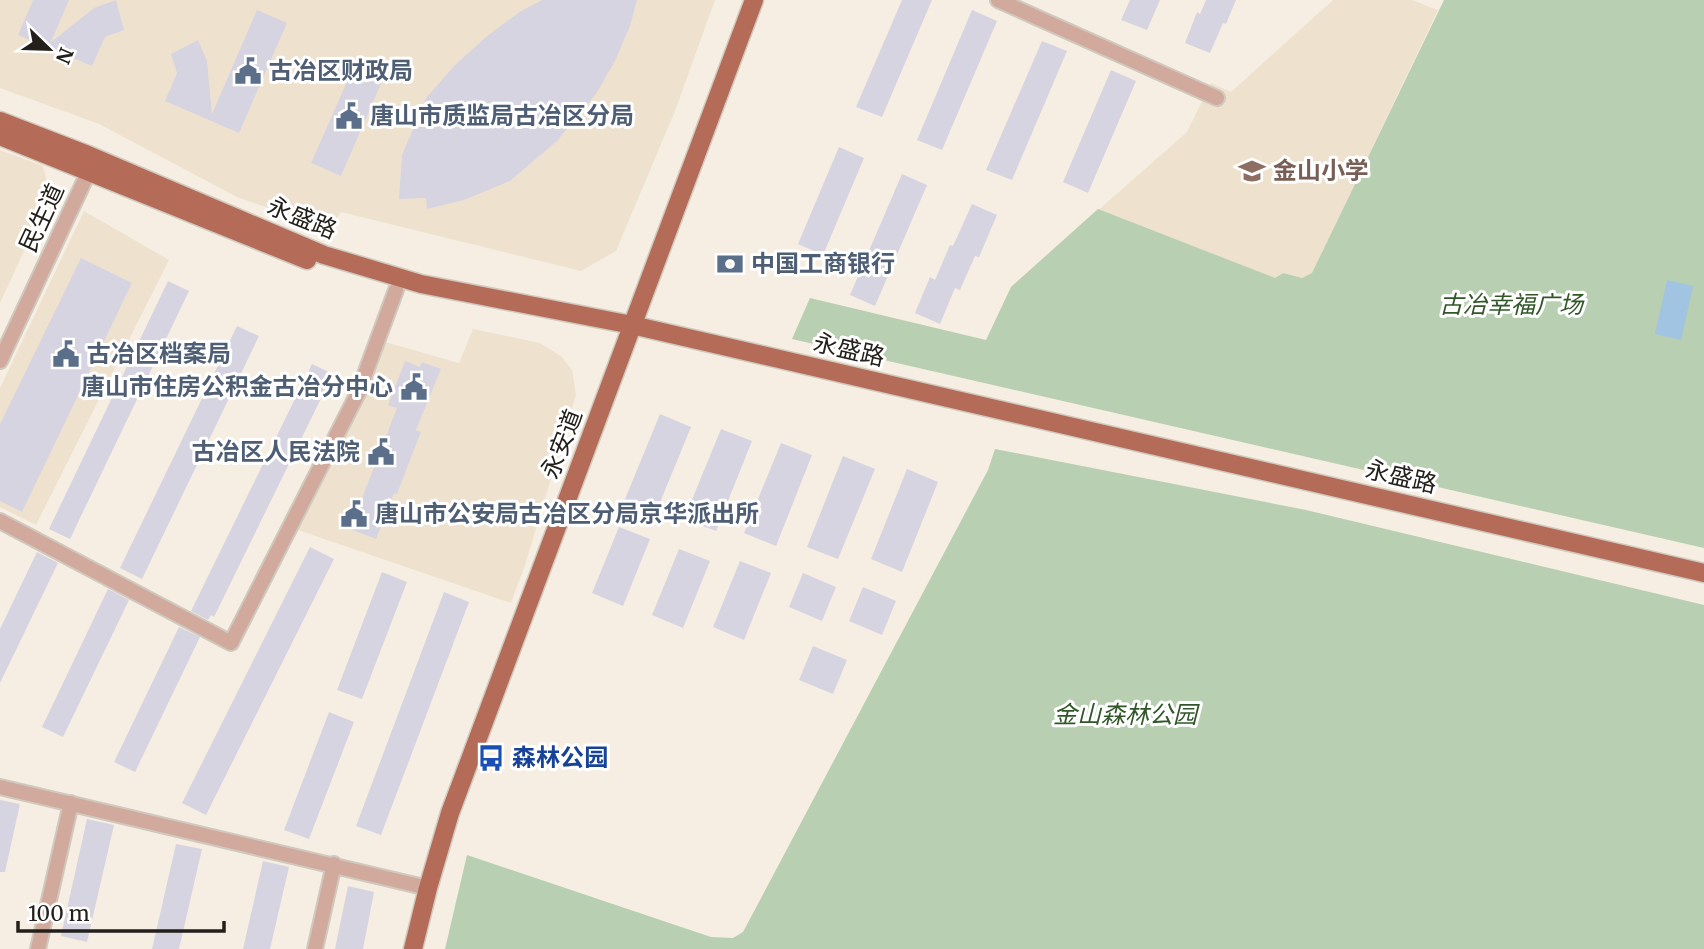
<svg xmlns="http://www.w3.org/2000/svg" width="1704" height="949" font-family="Merriweather,'Noto Sans SC',serif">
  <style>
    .built { fill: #eee2cf }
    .green { fill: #b8cfb2 }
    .water { fill: #a0c4e1 }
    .building { fill: #d7d4e1 }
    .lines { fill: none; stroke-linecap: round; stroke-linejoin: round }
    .minor-casing { stroke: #d0c9be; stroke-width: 18 }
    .major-casing { stroke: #d0c9be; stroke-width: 21 }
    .minor { stroke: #d2a99d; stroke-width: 14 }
    .major { stroke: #b46b57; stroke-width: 18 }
    .labels { text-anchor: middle; stroke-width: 6; stroke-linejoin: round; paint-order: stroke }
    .service-label { font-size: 24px; font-weight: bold; fill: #4e5e75; stroke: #fff; text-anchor: start }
    .education-label { font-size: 24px; font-weight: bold; fill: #785e54; stroke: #fff; text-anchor: start }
    .street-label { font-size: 24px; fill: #23201b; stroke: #fff }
    .park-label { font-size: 24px; font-style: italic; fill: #315728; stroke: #fff }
    .transit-label { font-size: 24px; font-weight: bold; fill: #164399; stroke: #fff; text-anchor: start }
  </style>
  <rect width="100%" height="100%" fill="#f6eee2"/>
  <!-- built -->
  <path class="built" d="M0,0h715l-40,111 -59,140 -35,20 -240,-59 -11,16 -91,-30 -140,-74 -99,-36z
    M1333,0h79l26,10 -126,264 -10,4 -19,-5 -8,5 -264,9 176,-155 24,-49 20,9z
    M0,150l43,16 7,29 -50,108z
    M84,211l85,49 -133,265 -36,-18v-119z
    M473,329l67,14 21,13 11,14 4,25 -51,170 -14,38 -213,-73 68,-135 19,-53 74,21z"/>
  <!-- green -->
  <path class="green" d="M1444,0h260v548l-912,-209 18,-41 176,42 25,-53 87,-78 177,69 8,-5 19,5 10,-5z
    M995,449l311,61 398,95v344h-1259l22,-94 244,82 22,1 10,-6 245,-462z"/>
  <!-- water -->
  <path class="water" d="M1667,280l26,6 -12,54 -26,-6z"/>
  <!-- building -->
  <path class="building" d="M33,0h36l-18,42 43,-34 22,-8 8,30 -19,7 -13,29 -74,-31z
    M542,0h95l-7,26 -15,35 -19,33 -39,47 -47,40 -46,19 -37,9 -1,-11 -27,1 3,-44 24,-57 29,-33 32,-29 34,-25z
    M902,0h30l-50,117 -26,-10z
    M1130,0h30l-13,30 -26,-10z
    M1206,0h30l-10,24 -3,-1 -13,30 -25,-10 12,-31 3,2z
    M257,10l30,13 -48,110 -74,-32 12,-28 -6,-19 27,-14 9,21 5,53z
    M972,10l25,11 -55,129 -25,-10z
    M1042,41l25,10 -55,129 -26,-10z
    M358,57l29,13 -46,106 -30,-13z
    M1111,70l25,11 -48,112 -25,-11z
    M839,147l25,11 -41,97 -25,-11z
    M902,174l25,11 -52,121 -25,-11z
    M972,204l25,11 -18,42 -4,-1 -15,34 -5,-2 -15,36 -25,-11 15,-36 5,3 15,-35 3,1z
    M81,258l51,25 -110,229 -22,-11v-77z
    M168,281l21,10 -119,248 -21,-10z
    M237,326l22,10 -117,243 -22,-11z
    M405,361l15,6 2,-5 19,7 -25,61 5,2 -24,62 -3,-1 -18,46 -26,-10 47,-121 -9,-3z
    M312,364l21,10 -119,243 -3,-2 -3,5 -17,-9z
    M660,414l31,13 -37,90 -31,-13z
    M721,429l31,12 -36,90 -32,-12z
    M781,443l31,12 -36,91 -32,-13z
    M843,456l32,13 -37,90 -31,-12z
    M907,469l31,13 -36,90 -31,-13z
    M619,527l31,12 -27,67 -31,-13z
    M310,547l24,12 -128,256 -24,-12z
    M679,549l31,12 -27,67 -31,-13z
    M37,552l21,11 -58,120v-54z
    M740,561l31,12 -27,67 -31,-13z
    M382,572l25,10 -45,117 -25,-9z
    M803,573l33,14 -14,34 -33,-14z
    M863,587l33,14 -14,34 -33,-14z
    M108,589l21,11 -66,137 -21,-10z
    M444,592l25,10 -88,233 -25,-9z
    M179,627l21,10 -65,135 -21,-10z
    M813,646l34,14 -14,34 -34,-14z
    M329,712l25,10 -45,117 -25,-9z
    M0,800l20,4 -15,68h-5z
    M87,819l27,6 -27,117 -26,-6z
    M176,844l26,5 -23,100h-27z
    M263,861l26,6 -19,82h-27z
    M348,886l26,6 -11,57h-28z"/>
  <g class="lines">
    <defs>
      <path id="minor" d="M998,0l219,98
        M0,361l89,-190
        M0,521l231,122 127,-250 38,-103
        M0,787l428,101
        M38,949l33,-146
        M315,949l19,-85"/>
      <path id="major" d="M0,121l88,34 236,100 97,29 211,41 1072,248
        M0,136l307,124
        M413,949l15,-61 22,-75 304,-813"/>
    </defs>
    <!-- minor casing -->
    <use href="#minor" class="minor-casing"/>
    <!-- major casing -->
    <use href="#major" class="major-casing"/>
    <!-- minor -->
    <use href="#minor" class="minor"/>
    <!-- major -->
    <use href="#major" class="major"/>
  </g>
  <!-- icons -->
  <defs>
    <symbol id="civic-bare" viewBox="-9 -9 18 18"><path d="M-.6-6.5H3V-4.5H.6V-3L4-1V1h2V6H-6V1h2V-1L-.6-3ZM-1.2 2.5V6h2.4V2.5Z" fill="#5c6f8a" stroke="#fff" stroke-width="2.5" paint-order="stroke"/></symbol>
    <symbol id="school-bare" viewBox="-9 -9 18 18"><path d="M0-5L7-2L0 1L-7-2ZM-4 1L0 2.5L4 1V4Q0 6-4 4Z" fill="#8d6e63" stroke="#fff" stroke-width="2.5" paint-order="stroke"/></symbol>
    <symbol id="bank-bare" viewBox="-9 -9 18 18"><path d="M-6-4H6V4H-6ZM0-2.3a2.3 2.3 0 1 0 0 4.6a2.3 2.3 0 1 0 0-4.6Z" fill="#5c6f8a" stroke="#fff" stroke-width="2.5" paint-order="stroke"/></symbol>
    <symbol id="bus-bare" viewBox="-9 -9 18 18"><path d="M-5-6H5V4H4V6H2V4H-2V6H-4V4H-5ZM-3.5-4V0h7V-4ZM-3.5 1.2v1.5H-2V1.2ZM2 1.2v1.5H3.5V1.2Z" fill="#1a4fb4" stroke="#fff" stroke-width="2.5" paint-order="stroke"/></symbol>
  </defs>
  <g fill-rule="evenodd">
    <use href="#civic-bare" x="229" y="52" width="38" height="38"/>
    <use href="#civic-bare" x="330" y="97" width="38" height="38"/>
    <use href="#school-bare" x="1233" y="152" width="38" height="38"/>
    <use href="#bank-bare" x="711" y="245" width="38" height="38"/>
    <use href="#civic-bare" x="47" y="335" width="38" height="38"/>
    <use href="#civic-bare" x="395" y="368" width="38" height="38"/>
    <use href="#civic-bare" x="362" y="433" width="38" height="38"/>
    <use href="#civic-bare" x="335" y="495" width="38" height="38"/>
    <use href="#bus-bare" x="472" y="739" width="38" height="38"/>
  </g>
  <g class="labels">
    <!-- service labels -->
    <g class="service-label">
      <text x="269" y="79">古冶区财政局</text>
      <text x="370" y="124">唐山市质监局古冶区分局</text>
      <text x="751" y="272">中国工商银行</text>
      <text x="87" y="362">古冶区档案局</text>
      <text x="393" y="395" text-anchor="end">唐山市住房公积金古冶分中心</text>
      <text x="360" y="460" text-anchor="end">古冶区人民法院</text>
      <text x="375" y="522">唐山市公安局古冶区分局京华派出所</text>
    </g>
    <!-- education labels -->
    <g class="education-label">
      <text x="1273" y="179">金山小学</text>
    </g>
    <!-- street labels -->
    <g class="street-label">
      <text transform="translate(42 218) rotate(-65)" y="8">民生道</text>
      <text transform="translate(302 218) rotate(22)" y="8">永盛路</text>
      <text transform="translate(849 350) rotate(13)" y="8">永盛路</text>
      <text transform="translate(562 444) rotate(-69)" y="8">永安道</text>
      <text transform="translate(1401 477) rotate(13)" y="8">永盛路</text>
    </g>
    <!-- park labels -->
    <g class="park-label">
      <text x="1511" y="313">古冶幸福广场</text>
      <text x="1125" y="723">金山森林公园</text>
    </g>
    <!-- transit labels -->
    <g class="transit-label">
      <text x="512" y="766">森林公园</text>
    </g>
  </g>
  <!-- north arrow -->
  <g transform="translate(49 49) rotate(113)" stroke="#ffffff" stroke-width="5" paint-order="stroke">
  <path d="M0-5L12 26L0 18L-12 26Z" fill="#23201b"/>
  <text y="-10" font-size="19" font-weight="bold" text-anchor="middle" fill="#23201b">N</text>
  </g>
  <!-- scale -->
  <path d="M18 921v10h206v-10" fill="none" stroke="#23201b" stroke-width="3.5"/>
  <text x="28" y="921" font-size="21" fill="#23201b" stroke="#ffffff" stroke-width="5" paint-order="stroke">100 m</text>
</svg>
